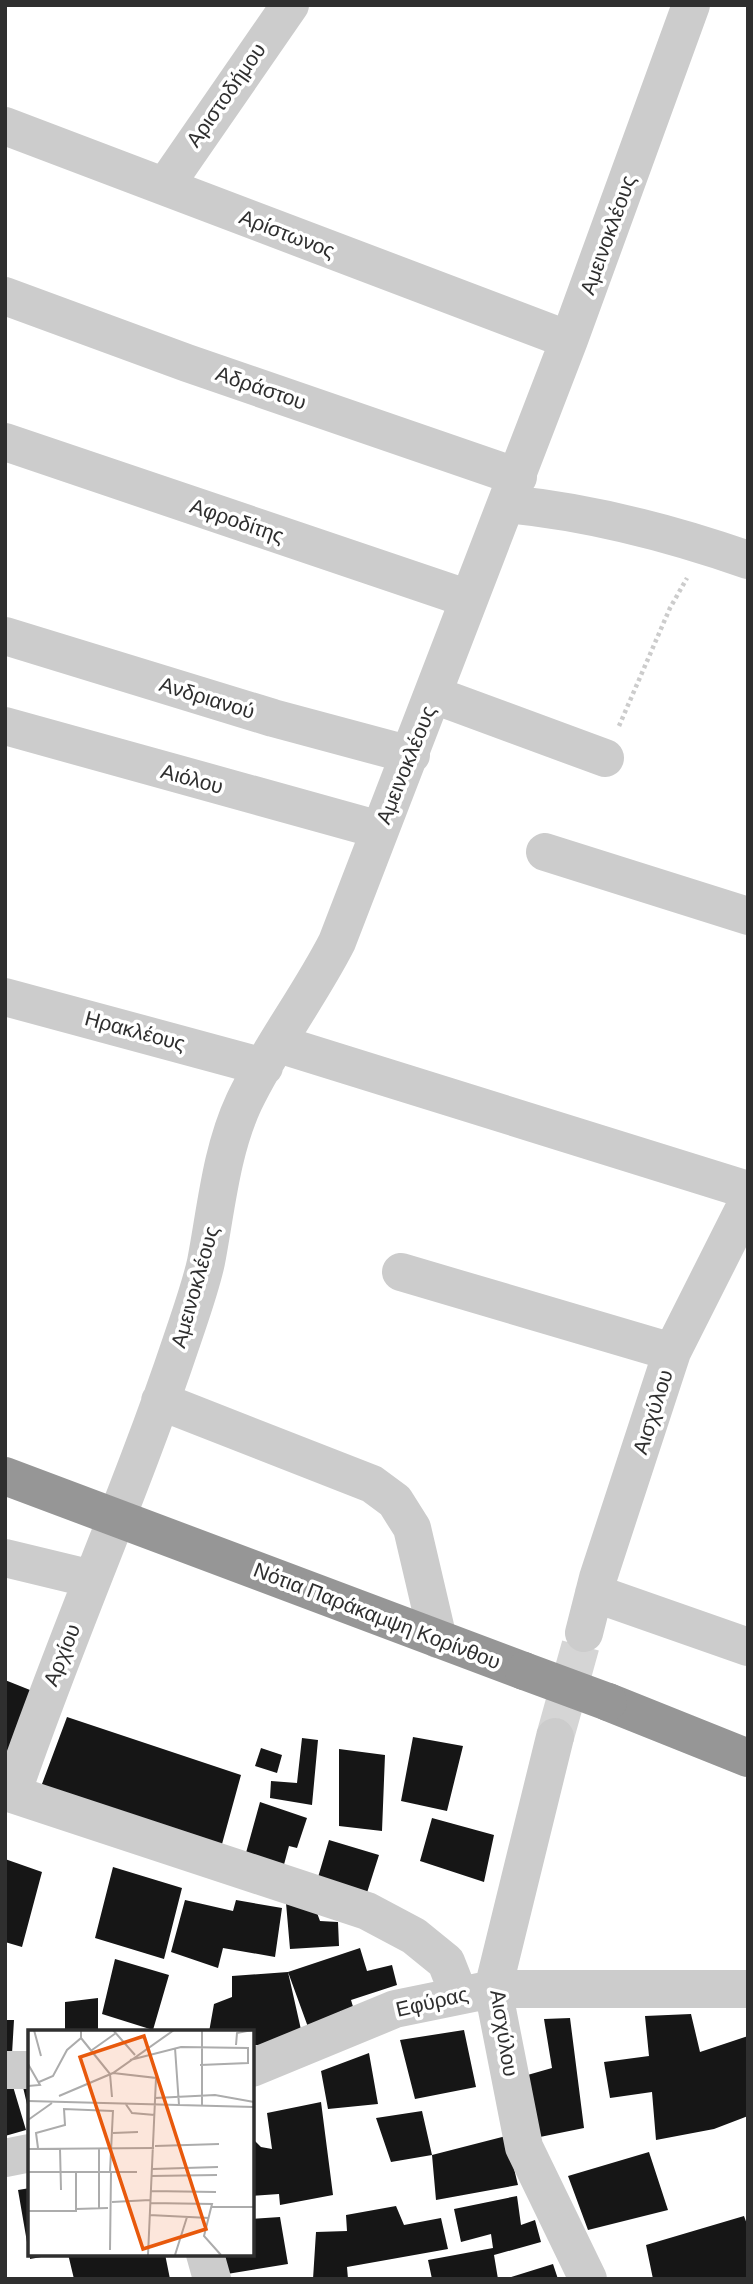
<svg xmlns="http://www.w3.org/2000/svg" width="753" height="2284" font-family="'PT Sans',sans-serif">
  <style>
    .building { fill: #161616 }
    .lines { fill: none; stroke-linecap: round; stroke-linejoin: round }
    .minor-tunnel { stroke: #d5d5d5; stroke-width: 38; stroke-dasharray: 38 19; stroke-linecap: butt }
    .path { stroke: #ccc; stroke-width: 4.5; stroke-dasharray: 3.5 3.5; stroke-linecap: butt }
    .minor { stroke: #ccc; stroke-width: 38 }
    .highway { stroke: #969696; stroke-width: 38 }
    .highway-bridge { stroke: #969696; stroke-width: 38 }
    .labels { text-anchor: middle; stroke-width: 7; stroke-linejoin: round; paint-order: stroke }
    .street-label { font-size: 21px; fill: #2f2f2f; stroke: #fff }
    .inset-road { fill: none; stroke: #acacac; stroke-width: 2 }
    .view { fill: #e8590c; fill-opacity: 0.15; stroke: #e8590c; stroke-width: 3.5 }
    .inset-edge { fill: none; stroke: #2f2f2f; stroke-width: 3.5 }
  </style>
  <rect width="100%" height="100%" fill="#fff"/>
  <!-- building -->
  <path class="building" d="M5,1680l30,12 -30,76z
    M67,1717l174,58 -22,80 -180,-63z
    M413,1737l50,9 -16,65 -46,-10z
    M302,1738l16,2 -6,65 -42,-7 1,-17 26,2z
    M261,1748l21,7 -5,18 -22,-7z
    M339,1749l46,6 -3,76 -43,-5z
    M260,1802l47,16 -10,30 -8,-2 -7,26 -38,-12z
    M432,1818l62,17 -10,47 -64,-21z
    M329,1840l50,15 -14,44 -49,-15z
    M5,1859l37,13 -20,75 -17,-5z
    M113,1867l69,21 -18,71 -69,-21z
    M185,1900l48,11 3,-11 46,8 -7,49 -52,-9 -5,20 -47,-16z
    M313,1902l7,19 18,1 1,24 -49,3 -4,-46z
    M360,1948l7,23 25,-6 5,20 -46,15 3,10 -46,17 -20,-55z
    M115,1959l54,16 -16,55 -51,-16z
    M288,1972l14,62 -24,12 -26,-1v-13h-43l5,-28 18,-7v-21z
    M98,1998v34h-33v-30z
    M691,2014l9,38 48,-16v80l-34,13 -58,11 -4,-48 -42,6 -6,-36 45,-6 -4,-40z
    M570,2018l14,110 -49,10 -11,-62 28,-8 -8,-49z
    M5,2020h9l-2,34h-7z
    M464,2030l12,57 -61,12 -15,-59z
    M369,2053l9,51 -50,5 -7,-38z
    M5,2083h7l14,47 -21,6z
    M23,2087h7v26h-1z
    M321,2102l12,93 -53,10 -1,-11 -27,2v-58l9,9 11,2 -5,-36z
    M422,2111l10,44 -41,7 -15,-44z
    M506,2136l12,49 -82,15 -4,-45z
    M649,2152l19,58 -80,20 -20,-54z
    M30,2188v59l-2,1 -10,-58z
    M517,2196l4,29 14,-5 6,22 -47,13 4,24h-66l-4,-19 65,-12 -2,-14 -30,8 -7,-33z
    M396,2206l8,19 37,-7 7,31 -101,18 1,12h-35l3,-47 31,-1 -1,-16z
    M744,2216l4,11v52h-95l-7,-34z
    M280,2217l8,47 -61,10 -3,-20h28v-35z
    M30,2254h17v2l-17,3z
    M68,2254h97l5,25h-96z
    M553,2264l5,15h-50v-1z"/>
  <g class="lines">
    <!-- minor-tunnel -->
    <path class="minor-tunnel" d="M555,1737l29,-104"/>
    <!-- path -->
    <path class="path" d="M619,726l51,-118 17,-30"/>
    <!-- minor -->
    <path class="minor" d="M5,126l564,214
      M165,186l125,-181
      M5,296l182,67 331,114
      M5,442l464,157
      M507,504c83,8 161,28 241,56
      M5,636l268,82 138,37
      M434,695l171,63
      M5,726l375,104
      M545,852l203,64
      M5,997l259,70
      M279,1044l469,146
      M401,1272l271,80
      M160,1401l212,83 23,17 17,27 26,111
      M5,1558l87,21
      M594,1593l154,54
      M584,1633l14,-55 74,-226 76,-151
      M555,1737l-62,252 31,158 64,132
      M459,1995l-13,-33 -32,-26 -47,-25 -355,-117c52,-153 118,-299 169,-451 9,-27 19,-54 25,-81 10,-52 15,-111 38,-160 26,-55 65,-105 93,-160l232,-602 122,-335
      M252,2068l143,-59 98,-20h255
      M5,2070h25
      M5,2158l25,-5
      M205,2254l7,25"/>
    <!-- highway -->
    <path class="highway" d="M5,1476l519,195
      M608,1702l140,56"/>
    <!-- highway-bridge -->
    <path class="highway-bridge" d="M524,1671l84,31"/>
  </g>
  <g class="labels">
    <!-- street labels -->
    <g class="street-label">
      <text transform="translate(226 95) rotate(-55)" y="7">Αριστοδήμου</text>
      <text transform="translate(287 234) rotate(21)" y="7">Αρίστωνος</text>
      <text transform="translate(608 235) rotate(-70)" y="7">Αμεινοκλέους</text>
      <text transform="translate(261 388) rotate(19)" y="7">Αδράστου</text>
      <text transform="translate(237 521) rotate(19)" y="7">Αφροδίτης</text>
      <text transform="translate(207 698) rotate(17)" y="7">Ανδριανού</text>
      <text transform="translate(406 765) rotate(-68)" y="7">Αμεινοκλέους</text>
      <text transform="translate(192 779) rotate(15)" y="7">Αιόλου</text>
      <text transform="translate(135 1031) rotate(15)" y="7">Ηρακλέους</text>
      <text transform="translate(195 1287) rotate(-74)" y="7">Αμεινοκλέους</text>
      <text transform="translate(653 1412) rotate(-72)" y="7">Αισχύλου</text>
      <text transform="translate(377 1616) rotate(21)" y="7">Νότια Παράκαμψη Κορίνθου</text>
      <text transform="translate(62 1655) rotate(-68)" y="7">Αρχίου</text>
      <text transform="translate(432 2002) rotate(-13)" y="7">Εφύρας</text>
      <text transform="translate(504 2033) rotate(81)" y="7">Αισχύλου</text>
    </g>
  </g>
  <!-- overview -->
  <g transform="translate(28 2030)">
    <rect width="226" height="226" fill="#fff"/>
    <path class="inset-road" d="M6,0l7,26M85,0l22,25M53,8l29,36 2,23M208,15l1,-12 15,-3M147,18l4,57M64,20l24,-17M102,30l51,-13 67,1v15l-48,2M0,34l12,21 -12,1M85,43l43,5 -8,177M11,52l14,-6 14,-26 14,-12v-8M31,66l54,-23 61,-43M127,68l60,-3 39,7M0,71l226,6M97,73l7,10 23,2M174,76v-76M0,90l24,-17M85,103l25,-1M127,116l64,-2M10,118l-2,-15 29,-8 -1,-16 49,2M0,119l126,-1M32,119l1,41M124,139l66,-2M0,142h109M82,142l3,-62M123,146l66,-1M122,161l66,1M84,172l38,-2M122,173l62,1 -8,32 17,19M184,177h42M71,178v-59M48,179l32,-1M0,181h48v-39M121,185l60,3M82,220l1,-78M147,225l12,-38"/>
    <path class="view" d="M116,6l62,193 -63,20 -63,-192z"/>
    <rect width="226" height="226" class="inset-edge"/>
  </g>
  <!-- border -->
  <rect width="753" height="2284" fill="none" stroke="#2f2f2f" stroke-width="14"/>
</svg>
